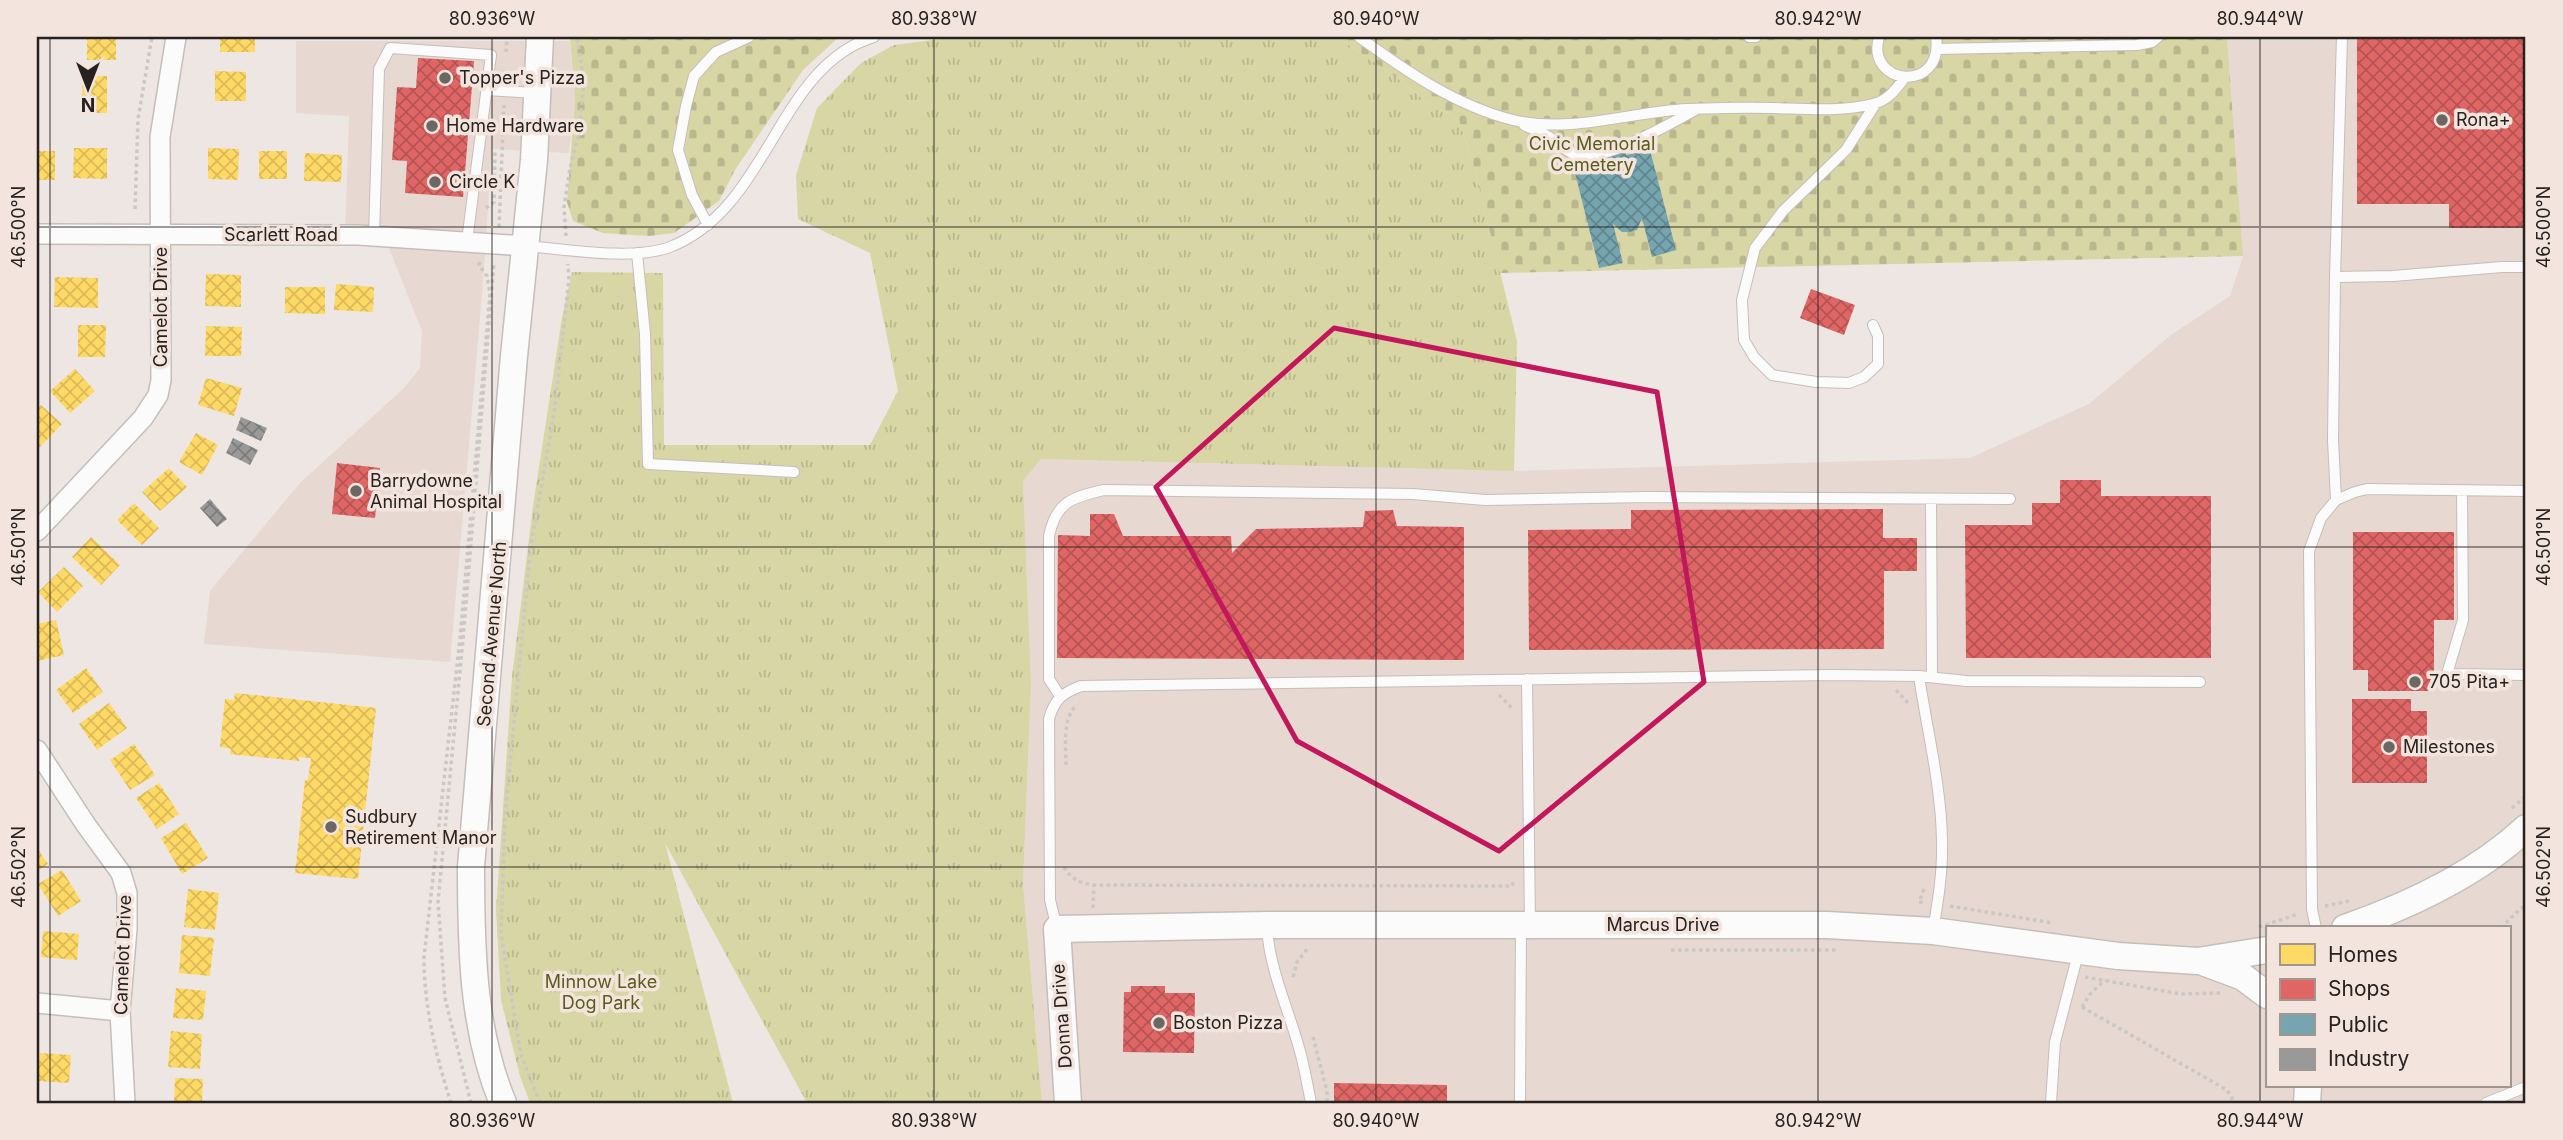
<svg xmlns="http://www.w3.org/2000/svg" width="2563" height="1140" font-family="Inter,sans-serif">
  <style>
    .built { fill: #e7d8d1; fill-rule: evenodd }
    .grass { fill: url(#grass-tufts) }
    .cemetery { fill: url(#cemetery-stones) }
    .homes { fill: url(#homes-cross-hatch) }
    .shops { fill: url(#shops-cross-hatch) }
    .public { fill: url(#public-cross-hatch) }
    .industry { fill: url(#industry-cross-hatch) }
    .lines { fill: none; stroke-linecap: round; stroke-linejoin: round }
    .lane-casing { stroke: #c4bebb; stroke-width: 12 }
    .street-casing { stroke: #c4bebb; stroke-width: 22 }
    .secondary-casing { stroke: #c4bebb; stroke-width: 29 }
    .path { stroke: #cbc7c5; stroke-width: 3.5; stroke-dasharray: 3.5 3.5; stroke-linecap: butt }
    .lane { stroke: #fcfbfb; stroke-width: 10 }
    .street { stroke: #fcfbfb; stroke-width: 19 }
    .secondary { stroke: #fcfbfb; stroke-width: 26 }
    .marked { fill: none; stroke: #c2185b; stroke-width: 5; stroke-linejoin: round }
    .ticks { fill: none; stroke: #27221f; stroke-width: 2; stroke-opacity: 0.45 }
    .poi-dot { fill: #6d6763; stroke: #f3e5dd; stroke-width: 2.5 }
    .labels { text-anchor: middle; stroke-width: 7; stroke-linejoin: round; paint-order: stroke }
    .poi-label { font-size: 18px; fill: #27221f; stroke: #f3e5dd; text-anchor: start }
    .park-label { font-size: 18px; fill: #5a5c1a; stroke: #f3e5dd }
    .street-label { font-size: 18px; fill: #27221f; stroke: #f3e5dd }
    .neatline { fill: none; stroke: #27221f; stroke-width: 2.5 }
    .ticks-label { font-size: 18px; text-anchor: middle; fill: #27221f }
  </style>
  <defs>
    <pattern id="grass-tufts" width="24" height="20" patternUnits="userSpaceOnUse" patternTransform="scale(1.75)"><rect width="24" height="20" fill="#d7d6a4"/><path d="M3 7l-1-3M5 7V3M7 7l1-3M15 17l-1-3M17 17v-4M19 17l1-3" fill="none" stroke="#b9b78d"/></pattern>
    <pattern id="cemetery-stones" width="16" height="16" patternUnits="userSpaceOnUse" patternTransform="scale(1.75)"><rect width="16" height="16" fill="#d7d6a4"/><path d="M2 7V4a2 2 0 0 1 4 0v3zM10 15v-3a2 2 0 0 1 4 0v3z" fill="#b9b78d"/></pattern>
    <pattern id="homes-cross-hatch" width="8" height="8" patternUnits="userSpaceOnUse" patternTransform="scale(1.75)"><rect width="8" height="8" fill="#ffd966"/><path d="M0 0l8 8M0 8l8-8" fill="none" stroke="#dbba58"/></pattern>
    <pattern id="shops-cross-hatch" width="8" height="8" patternUnits="userSpaceOnUse" patternTransform="scale(1.75)"><rect width="8" height="8" fill="#e06666"/><path d="M0 0l8 8M0 8l8-8" fill="none" stroke="#b65453"/></pattern>
    <pattern id="public-cross-hatch" width="8" height="8" patternUnits="userSpaceOnUse" patternTransform="scale(1.75)"><rect width="8" height="8" fill="#76a5af"/><path d="M0 0l8 8M0 8l8-8" fill="none" stroke="#61868e"/></pattern>
    <pattern id="industry-cross-hatch" width="8" height="8" patternUnits="userSpaceOnUse" patternTransform="scale(1.75)"><rect width="8" height="8" fill="#999"/><path d="M0 0l8 8M0 8l8-8" fill="none" stroke="#7d7c7c"/></pattern>
  </defs>
  <rect width="100%" height="100%" fill="#eee6e2"/>
  <!-- built -->
  <path class="built" d="M2227,37h299v1066h-1484l-19,-219 8,-200 -8,-203 18,-22 473,12 456,-13 119,-54 82,-69 59,-39 13,-40zM2267,928h242v158h-242z
    M296,41h274l5,56 -6,56 -77,-4 -10,146 -32,367 -246,-18 6,-53 90,-108 104,-95 16,-20 2,-37 -37,-93 -40,-1 4,-121 -53,-3z"/>
  <!-- grass -->
  <path class="grass" d="M955,37h381l55,36 32,26 36,21 16,50 42,171 -3,130 -473,-12 -18,22 8,203 -8,200 19,219h-235l-142,-260 68,260h-203l-10,-27 -19,-76 -5,-90 16,-233 21,-171 29,-188 10,-46 91,1 1,172h206l28,-54 -28,-138 -72,-34 -2,-44 21,-67 44,-45 33,-18z"/>
  <!-- cemetery -->
  <path class="cemetery" d="M570,37h269l-36,33 -68,100 -16,31 -45,32 -25,3 -46,-3 -30,-12 -6,-19 8,-105z
    M1336,37h891l16,219 -743,17 -25,-103 -16,-50 -36,-21 -32,-26z"/>
  <!-- homes -->
  <path class="homes" d="M87,37h29v23h-29z
    M220,37h35v15h-35z
    M215,71l31,1v29h-31z
    M82,76h25v37h-25z
    M74,148h33v31l-34,-1z
    M208,148l31,1 -1,31 -30,-1z
    M37,151h18v29h-18z
    M259,151h28v28h-28z
    M305,153l37,2 -1,27 -37,-1z
    M206,274l35,1v32l-36,-1z
    M55,277l43,1v30l-44,-1z
    M336,284l38,3 -1,25 -39,-2z
    M285,287h40v27l-40,-1z
    M78,325h28l-1,32h-27z
    M206,326l36,1 -1,29h-36z
    M75,369l20,22 -25,22 -20,-22z
    M206,378l36,10 -8,28 -36,-11z
    M41,405l21,19 -23,24 -2,-39z
    M196,433l22,12 -16,30 -23,-13z
    M169,468l18,19 -27,24 -18,-19z
    M134,503l25,25 -17,17 -25,-25z
    M91,537l29,28 -19,20 -29,-28z
    M64,567l19,19 -26,26 -19,-20z
    M56,620l8,35 -27,6v-37z
    M86,668l17,24 -30,21 -17,-23z
    M235,693l141,15 -18,171 -63,-6 10,-93h3l3,-22 -12,-1v4l-69,-7 1,-5 -11,-2 5,-48 9,1z
    M109,703l18,25 -30,22 -18,-26z
    M134,744l21,31 -25,15 -20,-30z
    M159,783l20,31 -22,15 -21,-31z
    M186,823l22,35 -26,16 -21,-36z
    M37,848l11,16 -11,7z
    M62,870l19,31 -23,15 -20,-32z
    M188,889l31,4 -4,37 -31,-3z
    M43,931l36,3 -2,26 -36,-3z
    M182,935l32,3 -4,38 -31,-3z
    M176,988l30,3 -3,29 -30,-2z
    M171,1031l31,3 -2,35 -32,-2z
    M40,1053l31,2 -2,28 -31,-2z
    M175,1078l28,1 -1,24h-28z"/>
  <!-- shops -->
  <path class="shops" d="M2357,37h169v191h-77v-24h-92z
    M418,58l56,3 -11,136 -58,-4 2,-32 -15,-1 5,-73 19,1z
    M1811,289l44,16 -11,30 -44,-17z
    M337,463l43,5 -5,50 -43,-4z
    M2060,480h41v16h110v162h-245l-1,-133h67v-22h28z
    M1883,509v29h34v33h-33v78l-355,1 -1,-120 103,-1v-19z
    M1393,510l4,16 67,1v133l-407,-2 1,-123 32,1v-22h24l9,22h108l1,17 24,-24 107,-2 2,-16z
    M2353,532h101v88h-20v71h-66v-21h-15z
    M2352,699h59v12h16v72h-75z
    M1131,986h34v7h30l-1,60 -71,-1 1,-60h7z
    M1334,1083l113,2v18h-113z"/>
  <!-- public -->
  <path class="public" d="M1621,137l5,18 24,-5 26,100 -24,7 -10,-39 -5,12 -8,2h-7l-9,-8 10,39 -24,5 -25,-99 22,-4 -5,-19z"/>
  <!-- industry -->
  <path class="industry" d="M241,417l26,11 -6,13 -25,-11z
    M233,438l25,12 -8,15 -24,-12z
    M210,499l17,20 -10,8 -17,-19z"/>
  <g class="lines">
    <defs>
      <path id="lane" d="M1359,37c47,34 97,69 154,83 58,14 116,-8 174,-11 29,-1 57,-2 86,-1 34,1 67,4 100,-4 16,-4 23,-15 32,-27
        M1749,37h7
        M1879,37c-14,49 65,57 57,0
        M1937,49l200,-4 15,-3 6,-5
        M487,90l48,3
        M1524,125c8,4 17,7 25,12 9,6 16,14 27,18 27,8 96,-32 121,-46
        M708,225l-16,-30 -14,-45 8,-44 8,-30 22,-24 33,-15
        M374,236l5,-167 11,-21 101,7 -24,186
        M526,246c39,3 107,15 144,1 100,-39 107,-181 204,-210
        M637,253l8,81 3,130 146,8
        M2335,277l7,-240
        M1873,325l5,11v28l-14,13 -15,6 -33,-1 -44,-7 -18,-18 -10,-17 -2,-40 13,-52 28,-37 63,-61 30,-47
        M2462,491l1,129 -16,54 79,1
        M1931,499l1,178
        M2336,500l-3,-60 2,-163 58,-1 109,-9h24
        M1919,676c8,54 22,109 23,164 1,31 -4,61 -9,91
        M1527,679l3,245
        M1060,696l-11,-17v-143c7,-34 23,-39 55,-46l309,4 72,6 161,-3 364,2
        M1057,928l-7,-28 -1,-181c5,-19 13,-26 32,-33l752,-11 86,1 47,5 234,1
        M1267,928c3,45 23,84 34,127 4,16 7,32 10,48
        M2316,928l-4,-19 -3,-358 12,-33 15,-18 19,-8 12,-3 159,2
        M1520,1103l1,-178
        M2051,1103l4,-61 23,-88
        M2486,1103l40,-16"/>
      <path id="street" d="M37,234l321,1 168,11
        M37,531l106,-113 15,-23 3,-15 -1,-243 16,-100
        M37,750l49,75 35,48 6,20v36l-7,82 5,92
        M37,1003l83,8"/>
      <path id="secondary" d="M2345,928c63,-22 132,-54 181,-100
        M2200,961l43,16 24,18
        M503,1103c-31,-74 -32,-157 -32,-236l43,-511 20,-196 6,-123
        M1068,1103l-11,-174 210,-4h560l106,6 185,25 80,5 69,-11
        M2307,1103l1,-17"/>
    </defs>
    <!-- lane casing -->
    <use href="#lane" class="lane-casing"/>
    <!-- street casing -->
    <use href="#street" class="street-casing"/>
    <!-- secondary casing -->
    <use href="#secondary" class="secondary-casing"/>
    <!-- path -->
    <path class="path" d="M506,52l1,-15
      M486,208l8,-6 1,-52
      M135,209l3,-90 14,-82
      M499,227l5,-122
      M566,236l-2,-29 6,-39 9,-35 5,-52 -7,-44
      M1896,690l12,13
      M1499,695l14,14
      M1066,765c0,-20 -4,-44 10,-60
      M2512,808l14,-12
      M1064,867c7,12 16,16 30,18l418,1 2,-6
      M1924,889l-5,13 6,1
      M1950,906l103,17
      M2325,906l24,-5
      M1093,908l1,-23
      M2259,927l39,-13
      M2501,928l20,-20h5
      M1671,950h167
      M1293,977l4,-15 11,-14
      M2085,977l96,17 39,-1
      M2082,1007l145,83 8,13
      M2082,1007l8,-13 15,-14
      M1313,1037l14,54v10
      M451,1103c-15,-47 -27,-96 -27,-146l36,-318 30,-345 -3,-18 -8,-11 1,-4
      M471,1103l-26,-105 -7,-96 25,-262 31,-378
      M540,1103l-19,-48 -20,-122 4,-117 26,-272 23,-130 15,-135 -1,-15"/>
    <!-- lane -->
    <use href="#lane" class="lane"/>
    <!-- street -->
    <use href="#street" class="street"/>
    <!-- secondary -->
    <use href="#secondary" class="secondary"/>
  </g>
  <!-- marked area -->
  <path class="marked" d="M1334,328l323,64 47,290 -205,169 -202,-110 -141,-254z"/>
  <!-- ticks -->
  <path class="ticks" d="M50,37v1066M492,37v1066M934,37v1066M1376,37v1066M1818,37v1066M2260,37v1066M37,227h2489M37,547h2489M37,867h2489"/>
  <!-- markers -->
  <g class="poi-dot">
    <circle cx="445" cy="78" r="7"/>
    <circle cx="2442" cy="120" r="7"/>
    <circle cx="432" cy="126" r="7"/>
    <circle cx="435" cy="182" r="7"/>
    <circle cx="356" cy="491" r="7"/>
    <circle cx="2415" cy="682" r="7"/>
    <circle cx="2389" cy="747" r="7"/>
    <circle cx="331" cy="827" r="7"/>
    <circle cx="1159" cy="1023" r="7"/>
  </g>
  <g class="labels">
    <!-- poi labels -->
    <g class="poi-label">
      <text x="459" y="84">Topper's Pizza</text>
      <text x="2456" y="126">Rona+</text>
      <text x="446" y="132">Home Hardware</text>
      <text x="449" y="188">Circle K</text>
      <text x="370" y="487">Barrydowne<tspan x="370" dy="21">Animal Hospital</tspan></text>
      <text x="2429" y="688">705 Pita+</text>
      <text x="2403" y="753">Milestones</text>
      <text x="345" y="823">Sudbury<tspan x="345" dy="21">Retirement Manor</tspan></text>
      <text x="1173" y="1029">Boston Pizza</text>
    </g>
    <!-- park labels -->
    <g class="park-label">
      <text x="1592" y="150">Civic Memorial<tspan x="1592" dy="21">Cemetery</tspan></text>
      <text x="601" y="988">Minnow Lake<tspan x="601" dy="21">Dog Park</tspan></text>
    </g>
    <!-- street labels -->
    <g class="street-label">
      <text x="281" y="241">Scarlett Road</text>
      <text transform="translate(161 307) rotate(-90)" y="6">Camelot Drive</text>
      <text transform="translate(492 634) rotate(-85)" y="6">Second Avenue North</text>
      <text x="1663" y="931">Marcus Drive</text>
      <text transform="translate(123 955) rotate(-88)" y="6">Camelot Drive</text>
      <text transform="translate(1062 1016) rotate(-94)" y="6">Donna Drive</text>
    </g>
  </g>
  <!-- border -->
  <rect width="2563" height="1140" fill="none" stroke="#f3e5dd" stroke-width="77"/>
  <!-- legend -->
  <rect x="2266" y="926" width="245" height="161" fill="#f3e5dd" stroke="#a19791" stroke-width="2"/>
  <rect x="2280" y="944" width="35" height="21" fill="#ffd966" stroke="#a19791" stroke-width="2"/>
  <text x="2328" y="962" font-size="21" fill="#27221f">Homes</text>
  <rect x="2280" y="979" width="35" height="21" fill="#e06666" stroke="#a19791" stroke-width="2"/>
  <text x="2328" y="996" font-size="21" fill="#27221f">Shops</text>
  <rect x="2280" y="1014" width="35" height="21" fill="#76a5af" stroke="#a19791" stroke-width="2"/>
  <text x="2328" y="1032" font-size="21" fill="#27221f">Public</text>
  <rect x="2280" y="1049" width="35" height="21" fill="#999999" stroke="#a19791" stroke-width="2"/>
  <text x="2328" y="1066" font-size="21" fill="#27221f">Industry</text>
  <!-- north arrow -->
  <g transform="translate(88 88) rotate(180)" stroke="#f3e5dd" stroke-width="5" paint-order="stroke">
  <path d="M0-5L12 26L0 18L-12 26Z" fill="#27221f"/>
  <text y="-10" font-size="19" font-weight="bold" text-anchor="middle" fill="#27221f">N</text>
  </g>
  <rect x="38" y="38" width="2486" height="1064" class="neatline"/>
  <g class="ticks-label">
    <text x="492" y="25">80.936°W</text>
    <text x="934" y="25">80.938°W</text>
    <text x="1376" y="25">80.940°W</text>
    <text x="1818" y="25">80.942°W</text>
    <text x="2260" y="25">80.944°W</text>
    <text transform="translate(2544 227) rotate(-90)" y="6">46.500°N</text>
    <text transform="translate(19 227) rotate(-90)" y="6">46.500°N</text>
    <text transform="translate(2544 547) rotate(-90)" y="6">46.501°N</text>
    <text transform="translate(19 547) rotate(-90)" y="6">46.501°N</text>
    <text transform="translate(2544 867) rotate(-90)" y="6">46.502°N</text>
    <text transform="translate(19 867) rotate(-90)" y="6">46.502°N</text>
    <text x="492" y="1127">80.936°W</text>
    <text x="934" y="1127">80.938°W</text>
    <text x="1376" y="1127">80.940°W</text>
    <text x="1818" y="1127">80.942°W</text>
    <text x="2260" y="1127">80.944°W</text>
  </g>
</svg>
